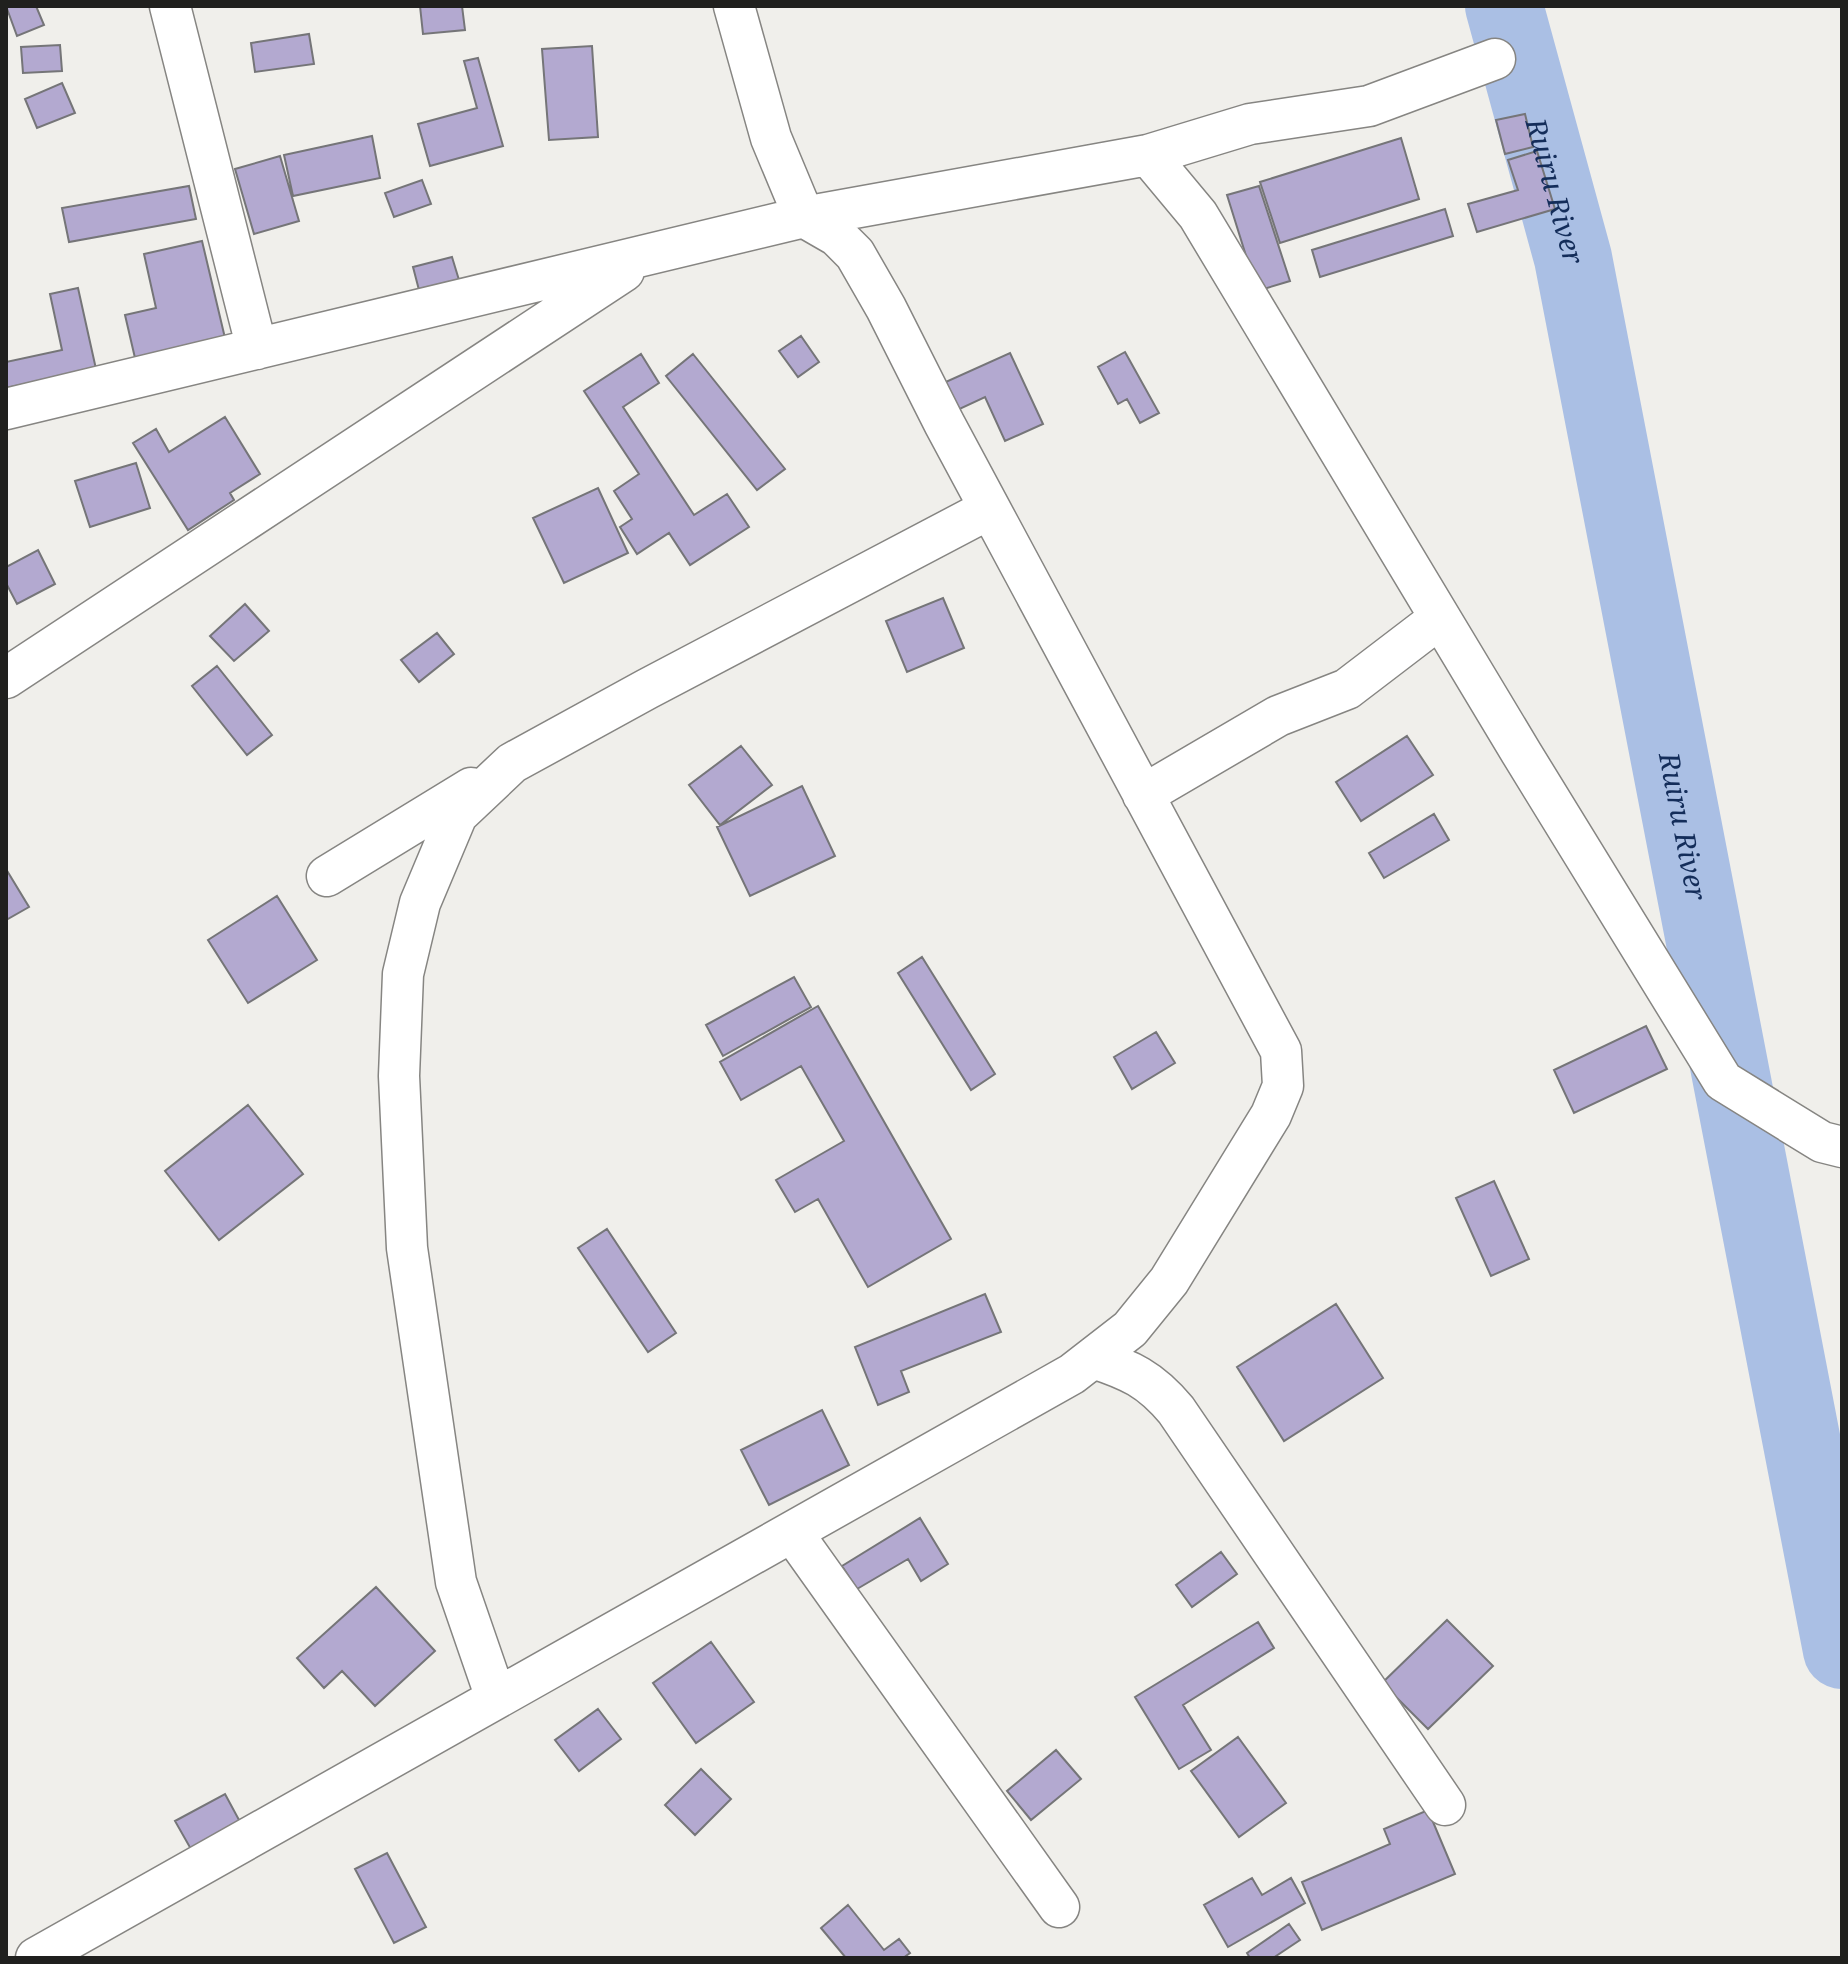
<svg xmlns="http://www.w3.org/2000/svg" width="1848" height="1964" font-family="'Noto Serif',serif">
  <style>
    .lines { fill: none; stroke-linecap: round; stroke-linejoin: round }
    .river { stroke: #aabfe4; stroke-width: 78 }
    .building { fill: #b3a9d0; stroke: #757578; stroke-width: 2 }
    .minor-casing { stroke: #868582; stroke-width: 43 }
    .minor { stroke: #fff; stroke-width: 40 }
    .labels { text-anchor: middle; stroke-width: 6; stroke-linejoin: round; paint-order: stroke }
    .water-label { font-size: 28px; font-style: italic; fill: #142d5a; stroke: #fff }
  </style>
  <rect width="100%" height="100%" fill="#f0efeb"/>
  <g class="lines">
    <!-- river -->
    <path class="river" id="s1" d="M1504,6l69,252 269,1392"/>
  </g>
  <!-- building -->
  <path class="building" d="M6,6h30l8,19 -27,11z
    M420,6h42l3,24 -42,4z
    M309,34l5,30 -59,8 -4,-29z
    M60,45l2,26 -39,2 -2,-26z
    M592,46l6,91 -49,3 -7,-91z
    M478,58l25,88 -73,20 -12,-42 59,-16 -13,-47z
    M62,83l13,30 -38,15 -12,-29z
    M1525,114l8,33 -28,7 -9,-34z
    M372,136l8,42 -87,18 -9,-41z
    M1401,138l18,61 -139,44 -20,-61z
    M1537,151l18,58 -78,23 -9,-28 50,-14 -10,-30z
    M280,156l19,65 -45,13 -19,-65z
    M422,180l9,24 -37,13 -9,-24z
    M189,186l7,33 -127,23 -7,-34z
    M1259,186l31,95 -33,10 -30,-96z
    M1445,209l8,27 -133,41 -8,-27z
    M202,241l23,97 -90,20 -10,-43 31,-7 -12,-54z
    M452,257l7,23 -40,10 -6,-23z
    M78,288l18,81 -90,19v-26l56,-12 -12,-56z
    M801,336l18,26 -21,15 -19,-26z
    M1125,352l34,61 -19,10 -13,-24 -9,5 -20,-37z
    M1010,353l33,71 -38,17 -20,-44 -34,16 -12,-28z
    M641,354l18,29 -36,24 71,108 33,-21 22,33 -59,38 -21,-32 -32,21 -17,-27 12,-8 -18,-28 25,-17 -55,-83z
    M693,354l92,115 -28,21 -91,-114z
    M225,417l35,57 -30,19 4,7 -46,30 -55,-87 23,-14 13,23z
    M136,463l14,45 -60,19 -15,-46z
    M598,488l30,65 -64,30 -31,-65z
    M38,550l17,34 -38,20 -11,-21v-16z
    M943,598l21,50 -57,24 -21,-51z
    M245,604l24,27 -35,30 -24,-25z
    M437,633l17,21 -35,28 -18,-22z
    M217,666l55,69 -25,20 -55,-69z
    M1407,736l26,39 -72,46 -25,-39z
    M741,746l31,39 -52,40 -31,-40z
    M802,786l33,70 -85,40 -33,-69z
    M1434,814l15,26 -65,38 -15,-25z
    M6,869l23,38 -23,13z
    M277,896l40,64 -69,43 -40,-63z
    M922,957l73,117 -24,16 -73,-117z
    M794,977l17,30 -88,49 -17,-31z
    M818,1006l133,233 -83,48 -50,-88 -23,13 -19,-32 68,-39 -43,-75 -60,34 -21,-38z
    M1646,1026l21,43 -93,44 -20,-43z
    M1156,1032l19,31 -43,26 -18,-32z
    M248,1105l55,69 -84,66 -54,-69z
    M1494,1181l35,78 -38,17 -35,-78z
    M607,1229l69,104 -28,19 -70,-104z
    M985,1294l16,38 -100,39 8,21 -31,13 -23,-58z
    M1336,1304l47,74 -99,63 -47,-74z
    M822,1410l27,55 -80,40 -28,-55z
    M920,1518l28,46 -27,17 -13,-22 -51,30 -15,-23z
    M1221,1552l16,22 -45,33 -16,-22z
    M376,1587l59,64 -60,55 -33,-35 -18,17 -27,-30z
    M1447,1620l46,46 -65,63 -46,-46z
    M1258,1622l16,26 -91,57 28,45 -32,19 -44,-72z
    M711,1642l43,60 -58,41 -43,-60z
    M598,1709l23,30 -42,32 -24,-31z
    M1238,1737l48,66 -47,34 -48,-66z
    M1056,1750l25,29 -50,41 -24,-29z
    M701,1769l30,30 -36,36 -30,-30z
    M225,1794l20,37 -49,27 -21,-37z
    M1428,1810l27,64 -133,56 -20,-48 88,-38 -6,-15z
    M387,1853l39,74 -32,16 -39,-74z
    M1252,1878l10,17 29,-17 14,25 -77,44 -24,-42z
    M848,1905l36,45 15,-11 11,14 -7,5h-57l-25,-30z
    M1289,1924l11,16 -27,18h-23l-3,-5z"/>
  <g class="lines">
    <defs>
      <path id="minor" d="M170,6l87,343
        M1148,155l102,-31 119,-18 126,-47
        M6,409l798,-192 344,-62 50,60 324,539 201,327 99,61 20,5
        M6,678l618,-407
        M1143,795l135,-79 69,-27 93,-71
        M327,876l144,-88
        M1093,1358c37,12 57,21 83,52l269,395
        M792,1532l267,375
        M496,1698l-40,-116 -49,-334 -8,-172 4,-102 17,-71 37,-88 55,-52 135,-74 342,-180
        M36,1958l1036,-584 58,-45 39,-48 102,-166 12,-29 -2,-35 -337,-628 -58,-115 -31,-54 -18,-18 -33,-19 -33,-79 -37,-132"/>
    </defs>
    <!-- minor casing -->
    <use href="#minor" class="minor-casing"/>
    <!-- minor -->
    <use href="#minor" class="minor"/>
  </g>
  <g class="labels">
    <!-- water labels -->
    <g class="water-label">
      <text dy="10" stroke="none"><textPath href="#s1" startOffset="192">Ruiru River</textPath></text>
      <text dy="10" stroke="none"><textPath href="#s1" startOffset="840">Ruiru River</textPath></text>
    </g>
  </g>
  <!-- border -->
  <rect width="1848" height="1964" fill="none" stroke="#20201e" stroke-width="16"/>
</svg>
